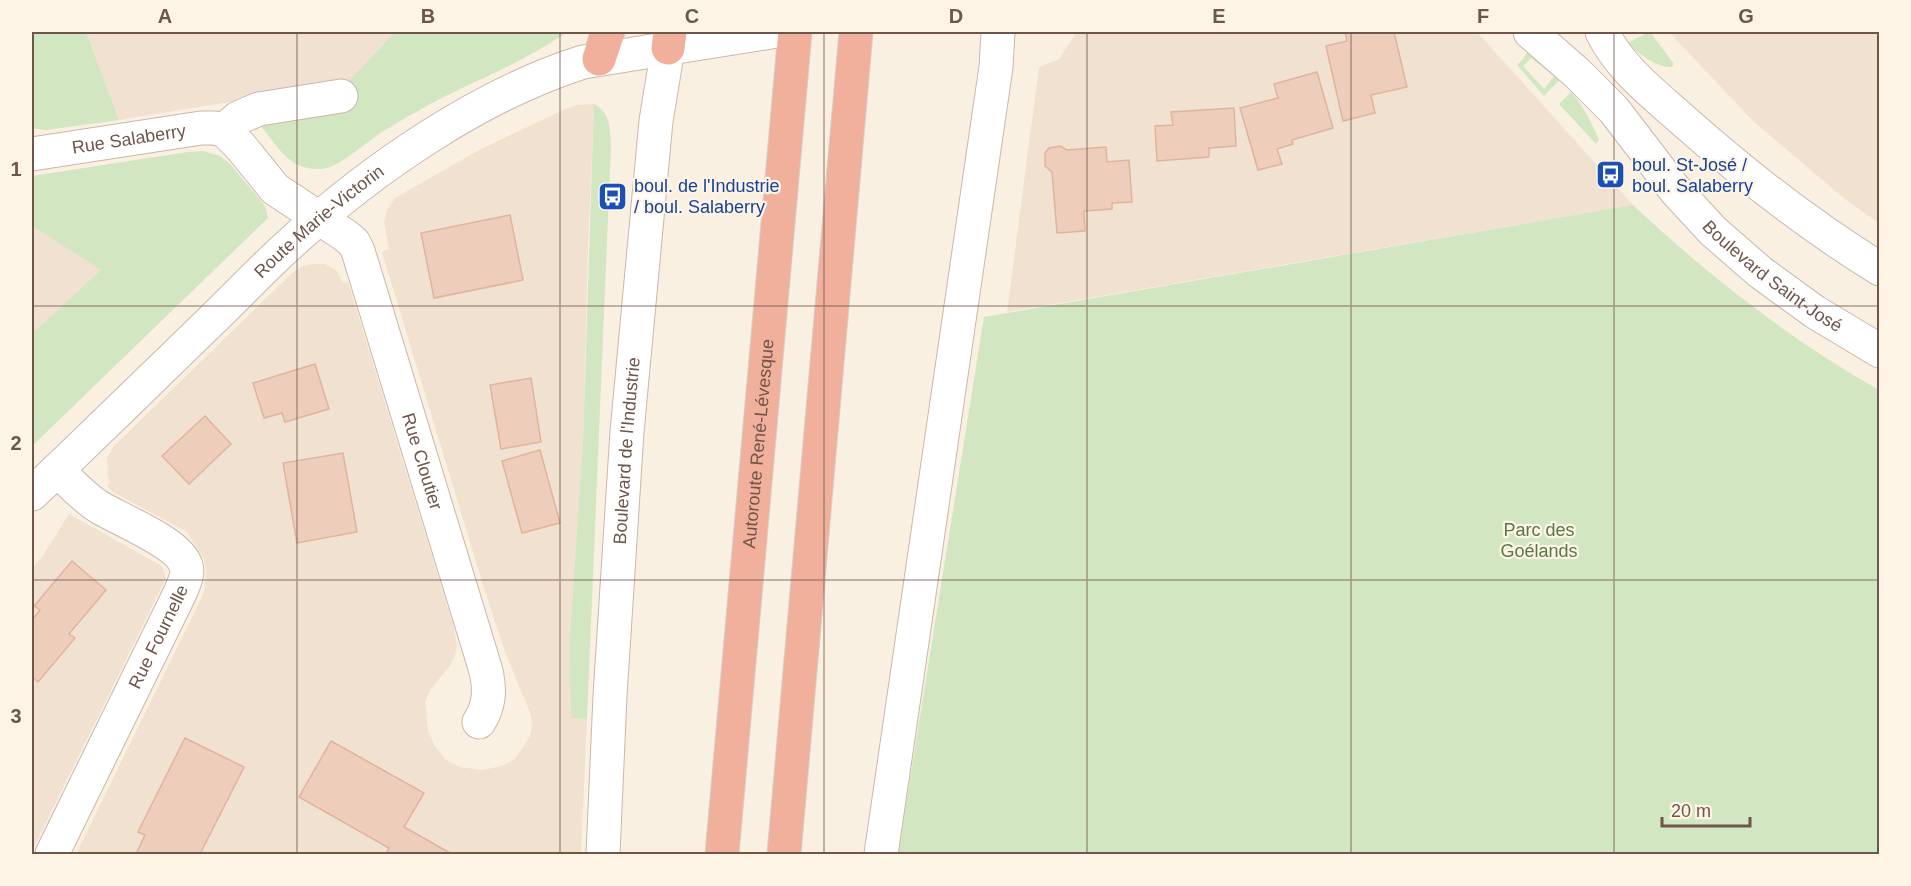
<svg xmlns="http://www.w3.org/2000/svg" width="1911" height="886" font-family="Helvetica,sans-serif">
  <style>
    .residential { fill: #f1e1d0 }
    .green { fill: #d1e6c1; fill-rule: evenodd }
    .building { fill: #eeceba; stroke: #dfb49c; stroke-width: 1.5 }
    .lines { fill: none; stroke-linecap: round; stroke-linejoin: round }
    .minor-casing { stroke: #cab7a9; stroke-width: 35 }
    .highway-casing { stroke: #d7d0cc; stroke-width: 35 }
    .minor { stroke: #fff; stroke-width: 33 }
    .highway { stroke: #f1b09b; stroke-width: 33 }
    .grid { fill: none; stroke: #6f564a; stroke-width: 1.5; stroke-opacity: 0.55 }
    .labels { text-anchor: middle; stroke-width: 4.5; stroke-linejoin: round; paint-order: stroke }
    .street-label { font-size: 18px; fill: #6f564a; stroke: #fef4e6 }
    .transit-label { font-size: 18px; fill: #164399; stroke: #fef4e6; text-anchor: start }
    .park-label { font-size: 18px; fill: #567a45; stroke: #fef4e6 }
    .neatline { fill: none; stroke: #6f564a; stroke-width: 2 }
    .grid-label { font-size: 20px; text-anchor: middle; font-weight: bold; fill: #6f564a }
  </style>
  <rect width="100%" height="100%" fill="#faf0e1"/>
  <!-- residential -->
  <path class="residential" d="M86,32h309l-48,51 -228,37z
    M1071,32h406l156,173 -626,107 32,-245 20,-8 16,-24z
    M1669,32h210v191l-33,-23 -94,-80z
    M594,104l-6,144 -5,192 -14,209 2,69 16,1 -6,135h-505l122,-249 6,-14 2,-19 -2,-13 -17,-27 -74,-40 -6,-6 3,-4 -2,-5 -1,-19 6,-11 180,-175 10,-6 10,-2h12l12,7 6,12 5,-1 105,343 4,19 -2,12 -6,11 -18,22 -6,13 3,29 7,15 11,14 14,7 22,3 20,-4 13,-7 8,-12 7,-11 2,-9 -1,-12 -26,-63 -22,-67 -101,-333 7,-3 -5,-27 3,-12 8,-12 86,-49 82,-39 14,-5z
    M32,226l137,87 -137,133z
    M69,514l93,52 4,12 -134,273v-283l10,-11z"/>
  <!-- green -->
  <path class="green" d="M32,32h54l33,88 -73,10 -14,-2z
    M395,32h172c-34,24 -71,40 -109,58 -26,12 -51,27 -76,42 -16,10 -44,37 -62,37 -31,1 -41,-21 -59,-43l86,-43z
    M1650,32l24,32 -2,3c-15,1 -34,-14 -45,-24z
    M1528,51l36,24 -20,21 -27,-31 6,-6zM1531,58l23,18 -10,13 -21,-23z
    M1571,92c12,13 21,32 28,48l-3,4 -37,-40z
    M594,104c17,9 16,25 17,42l-24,573 -16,-1 -2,-69 14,-209z
    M203,151l17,5 10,8 35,42 3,12 -236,228v-112l69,-64 -69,-44v-50l156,-24z
    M1633,205c76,71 156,134 246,185v464h-981l86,-537z"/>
  <!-- building -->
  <path class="building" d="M1345,32h49l13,55 -36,8 4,18 -32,8 -17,-75 21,-5z
    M1317,72l16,56 -41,12 1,4 -16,5 5,15 -24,6 -18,-62 38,-10 -4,-14z
    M1234,108l2,38 -27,2v9l-52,4 -2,-35 18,-1 -2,-13z
    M1060,146l7,4 39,-3 1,15 22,-2 3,42 -20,1v6l-28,2 1,20 -28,2 -5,-61 -7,-6v-13l4,-5z
    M510,215l13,65 -89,18 -13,-65z
    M315,364l14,45 -44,13 -3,-9 -18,5 -11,-35z
    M531,378l10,64 -40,7 -11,-64z
    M205,416l26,28 -42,40 -27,-28z
    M540,450l20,73 -38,10 -20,-72z
    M343,453l14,79 -60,11 -14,-80z
    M72,561l34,29 -37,44 6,4 -37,44 -6,-6v-56l8,-10 -6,-4z
    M185,738l59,29 -44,87h-64l9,-19 -7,-3z
    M331,741l93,52 -20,34 48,27h-66l3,-6 -90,-51z"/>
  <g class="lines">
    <defs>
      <g id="minor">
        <path id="s1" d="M1530,32l47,41 37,37 62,81 37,40 47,41 55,40 65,39"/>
        <path d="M1602,32c19,38 52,62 83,90 61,54 125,104 195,147"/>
        <path d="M224,130l14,-12 21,-9 82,-13"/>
        <path id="s2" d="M32,154l169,-26h13l10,2 17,17 34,42 71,47 8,7 4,8 128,420c4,19 4,34 -7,51"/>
        <path id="s3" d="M32,494c60,-57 119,-115 179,-173 27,-26 53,-54 81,-79 80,-73 187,-147 291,-180l188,-30"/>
        <path id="s4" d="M52,854l128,-261c3,-8 9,-18 6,-27 -6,-23 -66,-46 -87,-59 -16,-10 -28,-24 -42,-37"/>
        <path id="s5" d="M603,854l7,-158 17,-264 29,-311 12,-73"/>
        <path d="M881,854l115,-787 2,-35"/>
      </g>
      <g id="highway">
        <path d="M668,48l2,-16"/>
        <path d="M599,59l9,-27"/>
        <path id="s6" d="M722,854l73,-822"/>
        <path d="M784,854l72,-822"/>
      </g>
    </defs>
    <!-- minor casing -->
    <use href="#minor" class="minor-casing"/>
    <!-- highway casing -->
    <use href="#highway" class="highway-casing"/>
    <!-- minor -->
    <use href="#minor" class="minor"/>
    <!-- highway -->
    <use href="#highway" class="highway"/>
  </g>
  <!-- grid -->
  <path class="grid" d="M297,32v822M560,32v822M824,32v822M1087,32v822M1351,32v822M1614,32v822M32,306h1848M32,580h1848"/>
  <!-- icons -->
  <defs>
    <symbol id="bus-square" viewBox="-11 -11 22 22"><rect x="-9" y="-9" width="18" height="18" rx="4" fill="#1a4fb4" stroke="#fef4e6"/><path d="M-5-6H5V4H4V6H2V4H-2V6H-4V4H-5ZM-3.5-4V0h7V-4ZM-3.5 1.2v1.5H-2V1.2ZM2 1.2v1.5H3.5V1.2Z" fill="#fff"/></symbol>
  </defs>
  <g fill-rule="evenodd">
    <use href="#bus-square" x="1594" y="158" width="33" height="33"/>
    <use href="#bus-square" x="596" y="180" width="33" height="33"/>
  </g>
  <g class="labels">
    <!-- street labels -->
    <g class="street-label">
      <text dy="6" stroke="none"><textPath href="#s2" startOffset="98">Rue Salaberry</textPath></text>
      <text dy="6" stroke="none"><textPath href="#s3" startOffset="396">Route Marie-Victorin</textPath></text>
      <text dy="6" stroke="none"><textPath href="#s1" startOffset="346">Boulevard Saint-José</textPath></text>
      <text dy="6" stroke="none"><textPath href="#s6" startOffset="412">Autoroute René-Lévesque</textPath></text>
      <text dy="6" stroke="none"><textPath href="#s5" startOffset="404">Boulevard de l'Industrie</textPath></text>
      <text dy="6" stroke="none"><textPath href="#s2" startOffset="597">Rue Cloutier</textPath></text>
      <text dy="6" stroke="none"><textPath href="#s4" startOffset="242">Rue Fournelle</textPath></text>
    </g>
    <!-- transit labels -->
    <g class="transit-label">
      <text x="1632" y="171">boul. St-José /<tspan x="1632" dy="21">boul. Salaberry</tspan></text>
      <text x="634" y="192">boul. de l'Industrie<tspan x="634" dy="21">/ boul. Salaberry</tspan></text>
    </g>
    <!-- park labels -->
    <g class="park-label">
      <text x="1539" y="536">Parc des<tspan x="1539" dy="21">Goélands</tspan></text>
    </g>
  </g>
  <!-- border -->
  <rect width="1911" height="886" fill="none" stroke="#fef4e6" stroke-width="66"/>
  <!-- scale -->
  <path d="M1662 817v9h88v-9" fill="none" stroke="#6f564a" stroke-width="3"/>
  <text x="1671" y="817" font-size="18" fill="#6f564a" stroke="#fef4e6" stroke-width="4.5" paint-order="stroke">20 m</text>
  <rect x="33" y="33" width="1845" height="820" class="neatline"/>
  <g class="grid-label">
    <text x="165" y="23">A</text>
    <text x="428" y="23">B</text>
    <text x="692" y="23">C</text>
    <text x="956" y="23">D</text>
    <text x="1219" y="23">E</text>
    <text x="1483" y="23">F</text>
    <text x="1746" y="23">G</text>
    <text x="16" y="176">1</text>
    <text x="16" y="450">2</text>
    <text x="16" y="723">3</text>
  </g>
</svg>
